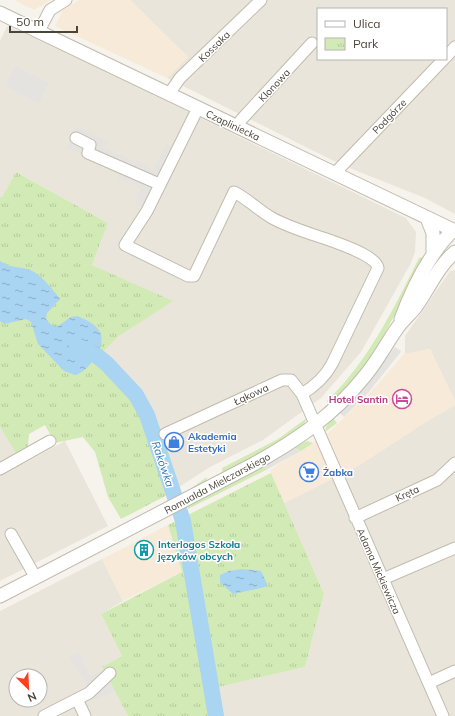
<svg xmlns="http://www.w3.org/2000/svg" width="455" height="716" font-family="Mulish,sans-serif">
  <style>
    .residential { fill: #eae5da; fill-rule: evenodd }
    .commercial { fill: #f7ead8 }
    .green { fill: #d2eab5 }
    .park { fill: url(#park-tufts) }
    .parking { fill: #e5e3e0 }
    .water { fill: url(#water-ripples) }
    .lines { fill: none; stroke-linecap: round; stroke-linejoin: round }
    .river { stroke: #a9d4f2; stroke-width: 16 }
    .minor-casing { stroke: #c2bbae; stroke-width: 13 }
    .tertiary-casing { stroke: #c2bbae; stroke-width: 15 }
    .minor { stroke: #fff; stroke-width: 11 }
    .tertiary { stroke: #fff; stroke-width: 13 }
    .labels { text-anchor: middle; stroke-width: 3; stroke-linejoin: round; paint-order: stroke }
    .street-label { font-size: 10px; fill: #4b4439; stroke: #fff }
    .hotel-label { font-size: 10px; font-weight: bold; fill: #b23c85; stroke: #fff; text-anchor: end }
    .shop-label { font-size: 10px; font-weight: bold; fill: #366cbe; stroke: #fff; text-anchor: start }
    .culture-label { font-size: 10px; font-weight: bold; fill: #0d838f; stroke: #fff; text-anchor: start }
    .water-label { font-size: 11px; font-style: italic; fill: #2e7ab2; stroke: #fff }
  </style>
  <defs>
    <pattern id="park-tufts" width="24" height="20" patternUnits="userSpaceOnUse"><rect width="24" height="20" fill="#d2eab5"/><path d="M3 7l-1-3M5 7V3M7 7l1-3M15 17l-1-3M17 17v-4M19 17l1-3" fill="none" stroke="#b6ca9c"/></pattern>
    <pattern id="water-ripples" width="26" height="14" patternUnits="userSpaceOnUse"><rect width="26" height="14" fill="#a9d4f2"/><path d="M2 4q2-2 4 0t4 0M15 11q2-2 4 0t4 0" fill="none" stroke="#8caec5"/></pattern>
  </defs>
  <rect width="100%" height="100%" fill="#f6f3ec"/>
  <!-- residential -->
  <path class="residential" d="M130,0h325v214l-30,-16 -83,-33 -175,-87 21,-21zM318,9h128v50h-128z
    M7,26l44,19 355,173 10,14 -1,20 -4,11 -50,89 -40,46 -58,42 -53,27 -31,20 -33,-90 -43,-45 16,-16 53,-35 -80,-36 16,-42 -92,-51 -14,25h-2v-156z
    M455,270v131l-25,-52 -25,5v-18l45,-65z
    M455,405v311h-237l-5,-28 92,-21 19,-73 -40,-91 74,-37 66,-43z
    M0,427l23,37 42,-23 43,85 -108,55z
    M102,559l21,42 -22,13 21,42 -20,11 26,49h-128v-105zM16,676h24v24h-24z"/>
  <!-- commercial -->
  <path class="commercial" d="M14,0h37l-17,10z
    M79,0h51l58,57 -21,21 -112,-52 8,-16z
    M430,349l25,52v4l-31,18 -66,43 -74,37 -14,-33 57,-36 42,-40 35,-40z
    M168,525l14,47 -59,29 -21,-42z"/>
  <!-- green -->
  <path class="green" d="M422,257l2,2 -49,93 -23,29 -23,24 -2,-4c42,-41 66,-91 92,-143z
    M307,418c-4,16 -66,46 -83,55l-2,-2v-3l56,-29z
    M333,418l4,5 -12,9 1,-5z
    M307,441l6,2 -12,8 -7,-3z
    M261,467l7,2 -80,40 -1,-3z
    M207,477l-1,4 -23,13z"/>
  <!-- park -->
  <path class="park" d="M16,172l92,51 -16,42 81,36 -54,35 -16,16 43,45 33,92 -58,30 -13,-22 -13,-45 -12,-15 -28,6 -10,-18 -16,9 -1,12 -12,7 -16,-26v-230h2z
    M271,473l53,121 -19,73 -91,21 4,28h-90l-26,-49 20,-11 -21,-42 81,-42 -14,-47z"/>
  <!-- parking -->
  <path class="parking" d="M15,66l34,17 -10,20 -34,-17z
    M77,126l31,15 -3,7 49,22 12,-26 4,2 -28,61 -7,-4 6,-15 -24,-11 2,-5 -53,-24z
    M395,347l6,4 -1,2 -32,40 -24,24 -5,-5 27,-27z
    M294,448l7,3 -33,18 -7,-2z
    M79,652l11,24 14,-6 11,21 -19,9 -27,-43z"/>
  <!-- water -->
  <path class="water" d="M0,261c12,8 19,5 30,9 12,5 22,19 30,29l-13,14 -1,6 5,6 7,1 13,-9 6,-1c8,3 19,8 23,16 7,14 -12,40 -25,43l-11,-4 -26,-27 -7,-22 -5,-3 -22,5 -4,-3z
    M242,569l19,2 6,13 -2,3 -32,7 -13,-12v-7l9,-4z"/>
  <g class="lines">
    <!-- river -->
    <path class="river" d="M77,346l19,9 11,9 29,31 11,20 36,106 33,195"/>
    <defs>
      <path id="minor" d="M39,31l11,-21 16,-10
        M446,57l9,-10
        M169,94l11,-16 81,-78
        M198,108l-51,103 -22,34 63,31h6l40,-84c14,7 24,18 38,26 18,10 40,16 60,23 10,4 44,15 46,27l-46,96c-7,13 -17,22 -30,30
        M238,127l3,-7 71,-77
        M76,138l14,7 -2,8 71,31
        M335,173l109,-114
        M165,434l117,-54h9l11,14 141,322
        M0,469l50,-28
        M355,518l82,-38 18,-17
        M11,534l25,44
        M383,579l72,-31
        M429,683l26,-12
        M77,699l8,17
        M44,716l45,-23 21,-20"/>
      <path id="tertiary" d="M0,13l455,218
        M427,218l6,15v19
        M401,319c12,-32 28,-65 52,-89
        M0,596l252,-131c42,-23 81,-49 112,-88 13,-15 22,-33 34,-50 5,-7 11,-12 16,-18 14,-18 23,-42 41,-57"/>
    </defs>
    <!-- minor casing -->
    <use href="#minor" class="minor-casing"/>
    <!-- tertiary casing -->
    <use href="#tertiary" class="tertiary-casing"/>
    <!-- minor -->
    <use href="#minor" class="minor"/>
    <!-- tertiary -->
    <use href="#tertiary" class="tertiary"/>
  </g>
  <!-- icons -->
  <defs>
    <symbol id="hotel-ring" viewBox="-11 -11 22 22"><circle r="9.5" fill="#fff" stroke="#d1479c" stroke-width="1.5"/><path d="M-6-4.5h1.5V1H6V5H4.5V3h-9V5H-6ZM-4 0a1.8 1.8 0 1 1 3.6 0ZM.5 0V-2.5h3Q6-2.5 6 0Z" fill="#d1479c"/></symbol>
    <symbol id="shop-ring" viewBox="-11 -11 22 22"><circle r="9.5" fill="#fff" stroke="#3f7fe0" stroke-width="1.5"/><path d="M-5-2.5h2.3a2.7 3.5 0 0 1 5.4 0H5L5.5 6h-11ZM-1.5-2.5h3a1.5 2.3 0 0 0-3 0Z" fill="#3f7fe0"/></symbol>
    <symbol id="supermarket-ring" viewBox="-11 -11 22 22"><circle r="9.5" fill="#fff" stroke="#3f7fe0" stroke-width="1.5"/><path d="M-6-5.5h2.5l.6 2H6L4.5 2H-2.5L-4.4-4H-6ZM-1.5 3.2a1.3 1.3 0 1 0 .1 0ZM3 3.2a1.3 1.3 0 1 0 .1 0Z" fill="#3f7fe0"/></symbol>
    <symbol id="building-ring" viewBox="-11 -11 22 22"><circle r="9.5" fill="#fff" stroke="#0f9aa8" stroke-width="1.5"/><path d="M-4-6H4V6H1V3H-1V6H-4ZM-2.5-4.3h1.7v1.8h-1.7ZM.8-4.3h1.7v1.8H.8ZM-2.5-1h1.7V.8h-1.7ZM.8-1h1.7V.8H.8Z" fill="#0f9aa8"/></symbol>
  </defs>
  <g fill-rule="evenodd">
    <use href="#hotel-ring" x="391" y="388" width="22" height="22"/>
    <use href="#shop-ring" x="163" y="431" width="22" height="22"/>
    <use href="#supermarket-ring" x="298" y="461" width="22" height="22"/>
    <use href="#building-ring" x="133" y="539" width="22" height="22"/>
  </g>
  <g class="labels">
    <!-- street labels -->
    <g class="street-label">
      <text transform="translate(214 46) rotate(-44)" y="4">Kossaka</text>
      <text transform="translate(274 85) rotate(-47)" y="4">Klonowa</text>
      <text transform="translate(389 116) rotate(-46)" y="4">Podgórze</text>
      <text transform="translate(233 125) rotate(25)" y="4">Czapliniecka</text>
      <text transform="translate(251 394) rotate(-25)" y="4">Łąkowa</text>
      <text transform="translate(217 483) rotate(-28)" y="4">Romualda Mielczarskiego</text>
      <text transform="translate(407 493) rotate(-25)" y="4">Kręta</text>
      <text transform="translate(379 571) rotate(66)" y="4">Adama Mickiewicza</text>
    </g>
    <!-- hotel labels -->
    <g class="hotel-label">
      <text x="388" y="403">Hotel Santin</text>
    </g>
    <!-- shop labels -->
    <g class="shop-label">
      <text x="188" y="440">Akademia<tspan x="188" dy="12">Estetyki</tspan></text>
      <text x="323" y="476">Żabka</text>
    </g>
    <!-- culture labels -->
    <g class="culture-label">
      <text x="158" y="548">Interlogos Szkoła<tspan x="158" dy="12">języków obcych</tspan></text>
    </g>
    <!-- water labels -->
    <g class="water-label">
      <text transform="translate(163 464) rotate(71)" y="4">Rakówka</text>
    </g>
  </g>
  <!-- legend -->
  <rect x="317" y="8" width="130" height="52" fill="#ffffff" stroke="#b7b4b0"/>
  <rect x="325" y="21" width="20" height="6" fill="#ffffff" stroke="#b7b4b0"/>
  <text x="353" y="28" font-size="12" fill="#4b4439">Ulica</text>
  <rect x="325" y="38" width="20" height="12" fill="url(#park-tufts)" stroke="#b7b4b0"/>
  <text x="353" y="48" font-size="12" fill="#4b4439">Park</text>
  <!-- north arrow -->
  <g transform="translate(28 688) rotate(156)"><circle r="19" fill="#ffffff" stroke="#b7b4b0"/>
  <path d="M0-3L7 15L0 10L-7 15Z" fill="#fc3f1d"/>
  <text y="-6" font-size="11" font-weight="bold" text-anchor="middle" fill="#4b4439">N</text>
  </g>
  <!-- scale -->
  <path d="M10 26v6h67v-6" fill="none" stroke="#4b4439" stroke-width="2"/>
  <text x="16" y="26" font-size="12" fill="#4b4439" stroke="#ffffff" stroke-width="3" paint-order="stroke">50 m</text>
</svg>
